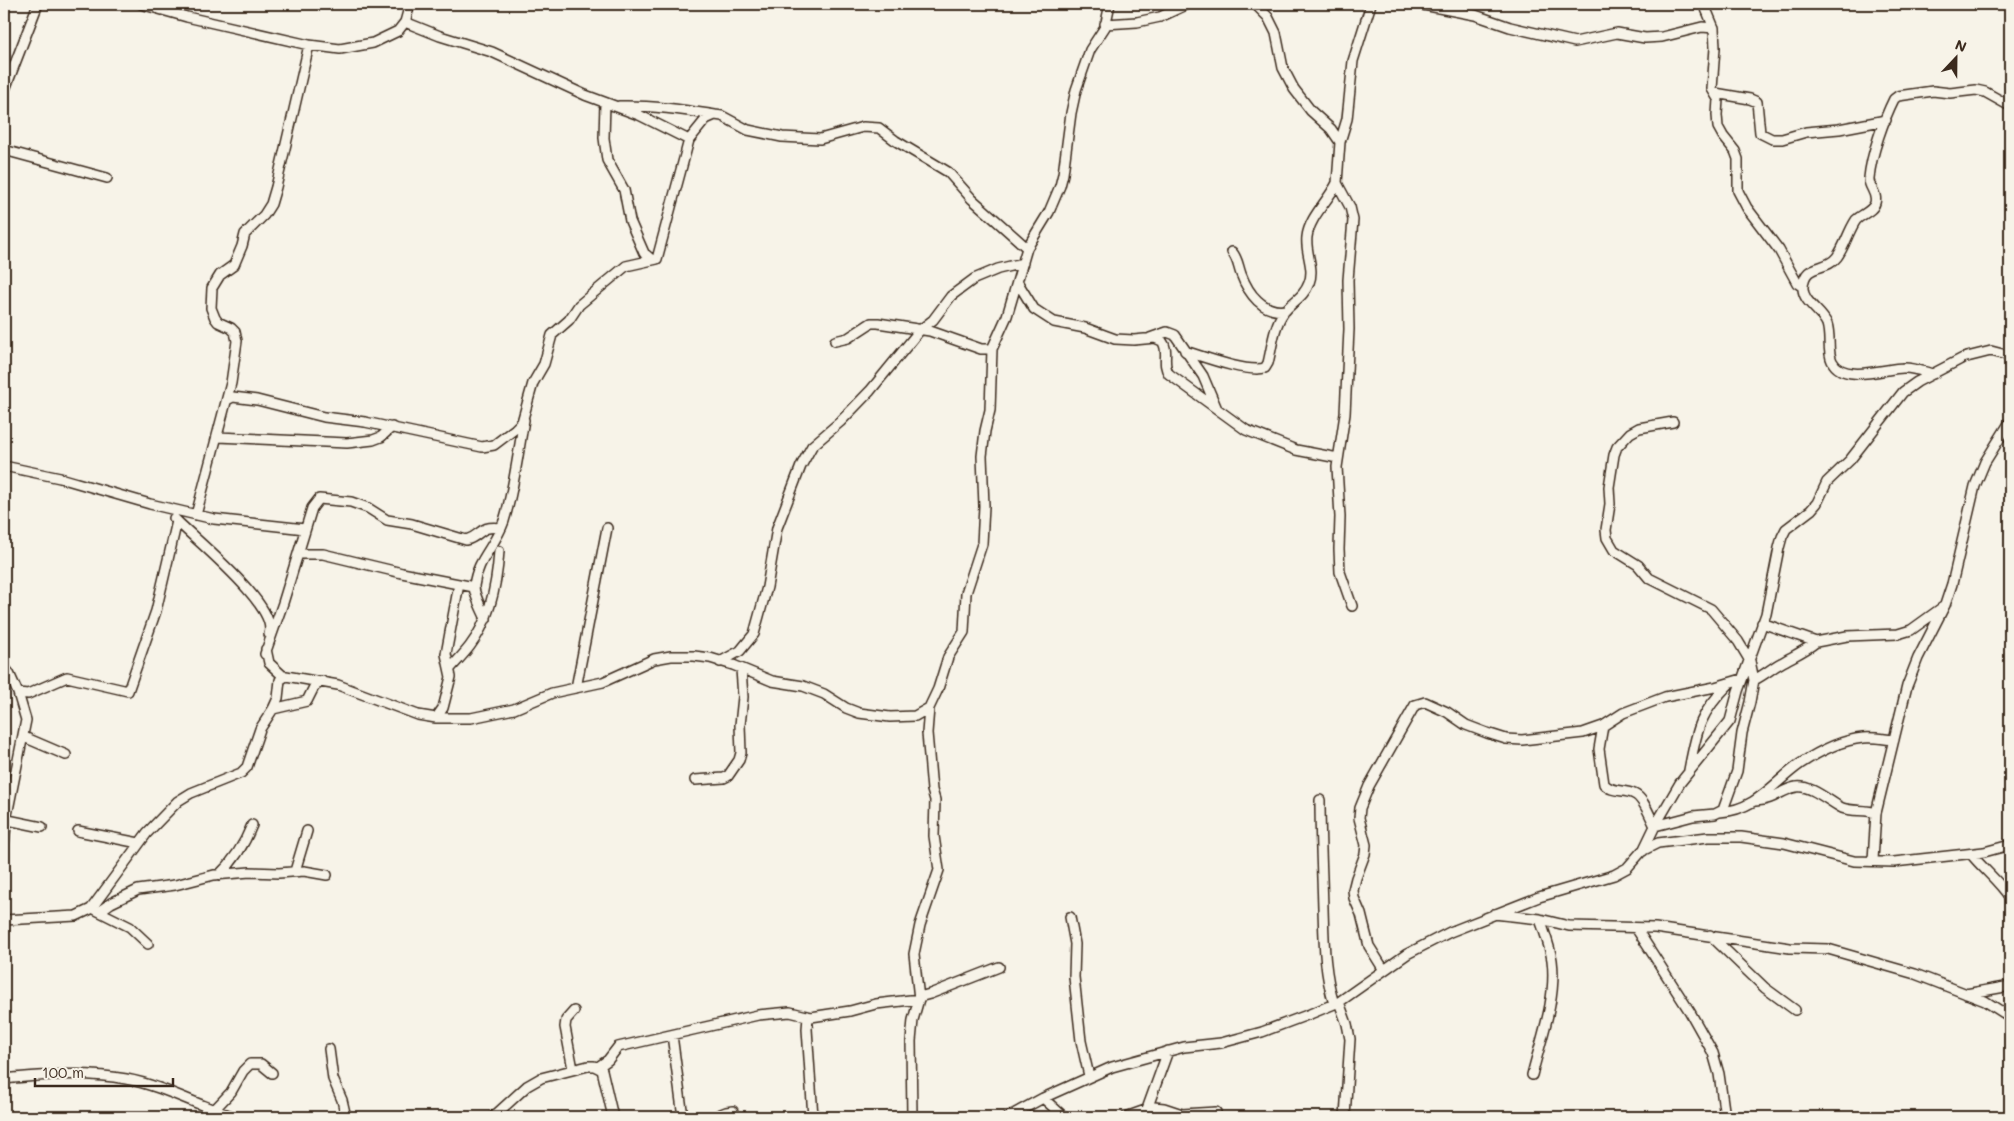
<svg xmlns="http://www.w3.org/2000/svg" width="2014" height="1121" font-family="Mali,sans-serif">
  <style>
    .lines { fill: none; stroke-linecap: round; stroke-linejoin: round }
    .minor-casing { stroke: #3b2a1e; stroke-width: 12 }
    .minor { stroke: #f7f3e8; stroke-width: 9 }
  </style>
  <rect width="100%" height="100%" fill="#f7f3e8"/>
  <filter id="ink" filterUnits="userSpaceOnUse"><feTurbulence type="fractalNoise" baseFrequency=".02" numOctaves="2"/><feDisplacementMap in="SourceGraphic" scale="10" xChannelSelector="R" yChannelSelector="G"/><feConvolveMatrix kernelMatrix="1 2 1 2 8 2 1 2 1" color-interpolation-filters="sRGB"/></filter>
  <g filter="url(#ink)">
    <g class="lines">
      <defs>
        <path id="minor" d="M141,4l46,13 122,28 31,4 33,-6 25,-12 7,-9 5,-18
          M1255,4l13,13 8,16 7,35 11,21 17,22 20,18 9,13 -3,41 13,24 3,13 -5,60 1,49 -4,85 -8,53 3,50 -1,32 1,23 12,34
          M1418,4l57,11 35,12 65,15 42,-9 28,5 17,-1 40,-10 12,1 1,20 -3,41 6,10 -1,16 1,12 5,9 12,15 3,8v32l9,17 32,42 18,33 6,4
          M1704,4l10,24
          M405,22l35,14 52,16 93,43 54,20 50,25
          M1105,24l32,-2 23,-5 28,-13
          M4,92l34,-88
          M1715,93l35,6 7,3 3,31 12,6h10l24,-7 33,-3 47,-9
          M605,103l-1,35 3,22 17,30 6,31 14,32 8,7
          M619,106c32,-1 64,4 96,9
          M1340,142l7,-23 6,-58 18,-57
          M4,150l103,28
          M1232,252c6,7 6,14 9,22 7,19 22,40 45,36
          M1018,283l16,26 20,13 31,6 30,11 19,1 21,-2 7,3c8,10 -1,22 7,33l77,56 50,20 42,8
          M1150,338l17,-6 8,3 28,41 14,33
          M835,341l13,-3 23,-15h7l52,8 51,18h11
          M1185,351c19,6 62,22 80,17l3,-5c4,-16 6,-38 16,-51 9,-11 20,-15 25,-29 6,-15 -4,-30 -2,-46 2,-19 21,-36 30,-54
          M1933,374c-9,-2 -21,-7 -30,-6 -17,0 -60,16 -71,-7 -5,-10 -1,-25 -5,-37 -5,-13 -25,-22 -24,-37 1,-25 23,-15 34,-30 8,-11 11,-25 19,-37 6,-6 17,-9 19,-17 3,-10 -7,-16 -6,-25 2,-23 15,-59 25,-79l4,-3 35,-5 17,2 26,-3 9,2 25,14
          M227,400l6,-3 24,3 67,17 41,5 117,25 12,-2 21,-16 7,-7 11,-39 11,-19 8,-29 17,-15 10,-15 47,-39 31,-7 32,-119 17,-21 9,-4 7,1 26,14 34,7 38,2 43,-12 16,1 17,13 52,31 24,27 55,49
          M218,437l129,6 26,-3 8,-3 11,-10
          M4,466l56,12 90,26 64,15 91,10
          M196,515l35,-132 6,-42 -2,-9 -4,-4 -13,-6 -3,-4 -4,-10 1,-20 8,-13 14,-10 8,-19 3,-12 19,-19 7,-11 5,-17 33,-142
          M174,518c20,21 105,88 95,116
          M299,554h24l79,19 72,14
          M486,619c-4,-10 -12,-23 -12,-33 3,-27 21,-39 30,-65 10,-32 14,-68 20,-101
          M1762,623l54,19 31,-6 51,-2 13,-4 32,-23
          M266,649l3,14 15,14
          M265,654l18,-51 29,-95 7,-9 32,3 17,6 19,12 25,4 54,16c16,-4 12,-15 35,-12
          M720,662l20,-11 14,-17 13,-47 10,-59 24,-62 11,-20 28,-24 30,-31 50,-61 13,-10 18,-24 23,-17 24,-10 25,-6
          M4,667l5,6 9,20 8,27 -19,95 -3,29
          M450,669c6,-7 14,-15 20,-23 20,-26 27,-63 29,-95
          M1754,680c10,-5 18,-12 27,-17 12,-7 24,-12 35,-21
          M576,688l31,-160
          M18,693l10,1 39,-17 61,14 28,-80 21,-90
          M273,709l34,-8 7,-14 8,-6
          M436,718l7,-10 8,-31 -5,-23 13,-70
          M1603,726l-4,23 5,35c8,9 20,5 30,10 10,4 16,23 21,32
          M24,737l42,18
          M1689,770c8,-41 10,-56 40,-86
          M695,780l29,-2 4,-2 11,-16 2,-7 -1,-28 3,-28 -2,-28
          M1320,800c0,36 2,72 3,108 1,33 1,64 11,96
          M1756,801c19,-1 24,-11 40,-14 14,-3 34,15 46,21 11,4 24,1 34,5
          M1720,812c36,-2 53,-29 80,-48 18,-12 42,-24 63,-26 10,-1 21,1 31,2
          M8,820l34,7
          M1655,826l25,-43 50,-62 8,-30 28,-77 13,-66 3,-11 4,-8 25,-19 6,-7 10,-21 23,-22 53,-68 14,-10 46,-24 28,-7 19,5
          M78,831l61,12
          M1643,851l12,-25 38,-10 22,-2 8,-4 14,-39 5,-38 8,-31 4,-22 -4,-19 -12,-20 -27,-32 -62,-31 -11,-13 -24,-15 -7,-12 -1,-8 4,-26 -1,-17 5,-32 3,-8 13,-14 9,-5 34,-6
          M1971,854c12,15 29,28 39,44
          M1873,860l3,-47 31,-127 11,-28 27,-53 7,-21 23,-98 10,-24 25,-40
          M295,871l12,-40
          M219,875c16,-15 25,-30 33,-50
          M96,910l34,17 18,17
          M100,911l11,-8 27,-13 37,-5 39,-10 36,-3 29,1 25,-2 23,4
          M1494,914l46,5 29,7 86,2 135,20 38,1 87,25 70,27 25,16
          M1070,917l5,27 -1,33 7,64 8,35
          M4,920l72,-4 15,-7 56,-76 31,-32 13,-8 50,-20 6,-6 13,-38 13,-20 5,-11 2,-18 6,-4 52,9 80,30 18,3h35l43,-9 38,-16 51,-11 51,-23 17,-3h23l16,2 23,7 39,16 31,5 21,8 22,14 13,5 31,4 25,-1 14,-8 9,-19 10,-32 16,-25 2,-39 16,-49 2,-38 -2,-50 3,-25 5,-21 2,-61 15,-33 20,-68 22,-36 11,-26 3,-12 8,-61 5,-23 14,-40 15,-23 5,-23
          M1636,928l54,84 23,41 6,21 6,43
          M1710,935l55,53 30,22
          M1384,970l-15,-24 -8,-32 -7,-16 -1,-8 3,-12 9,-24 1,-9 -7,-27 1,-10 9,-22 46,-81 10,-3 22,10 19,13 21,8 19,6 16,1 61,-7 20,-7 20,-13 42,-16 50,-10 27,-8
          M1966,994l44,-8
          M919,997l11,-3 69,-27
          M1339,1002l8,22 3,15 -5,78
          M808,1017l-1,12 6,88
          M672,1035l11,82
          M329,1049l4,30 9,21 4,17
          M598,1067l10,-7 10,-13 140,-32 32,-3 21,5 39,-6 26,-7 43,-5
          M573,1069l-8,-42 1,-7 8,-9
          M1532,1075c9,-36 25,-77 20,-115 -2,-14 -8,-28 -12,-41
          M4,1079c40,-4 82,-8 122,0 38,7 72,27 109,38
          M1043,1098l21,19
          M1147,1109l21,-58
          M214,1110l17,-18 12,-21 7,-7h11l11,9
          M493,1117l34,-31 14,-8 47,-12h6l8,4 11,47
          M713,1117l13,-5 7,-1
          M912,1117l-1,-76 2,-21 6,-21 -5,-45 6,-29 19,-55 -5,-34 1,-36 -3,-10 -5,-57 2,-25
          M1008,1117l35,-19 69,-31 72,-20 37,-4 41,-11 48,-18 29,-12 68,-48 43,-22 89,-35 75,-22 13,-7 15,-17 16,-8 50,-6h33l43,6 70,18 40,1 90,-10 26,-7
          M1126,1117l28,-10 10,1 18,6 34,-2"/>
      </defs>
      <!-- minor casing -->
      <use href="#minor" class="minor-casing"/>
      <!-- minor -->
      <use href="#minor" class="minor"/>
    </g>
  </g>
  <!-- margin -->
  <rect width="2014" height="1121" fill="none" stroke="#f7f3e8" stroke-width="20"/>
  <rect x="10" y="10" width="1994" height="1101" fill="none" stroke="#3b2a1e" stroke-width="2" filter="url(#ink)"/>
  <!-- north arrow -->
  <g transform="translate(1956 58) rotate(22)" stroke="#f7f3e8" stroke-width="4" paint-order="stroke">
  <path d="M0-4L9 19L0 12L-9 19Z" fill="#3b2a1e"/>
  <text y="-8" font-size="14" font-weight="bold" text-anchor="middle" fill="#3b2a1e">N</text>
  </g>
  <!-- scale -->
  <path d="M35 1078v8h138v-8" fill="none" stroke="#3b2a1e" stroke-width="2.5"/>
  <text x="42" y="1078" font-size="15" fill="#3b2a1e" stroke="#f7f3e8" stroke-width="4" paint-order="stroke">100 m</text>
</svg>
